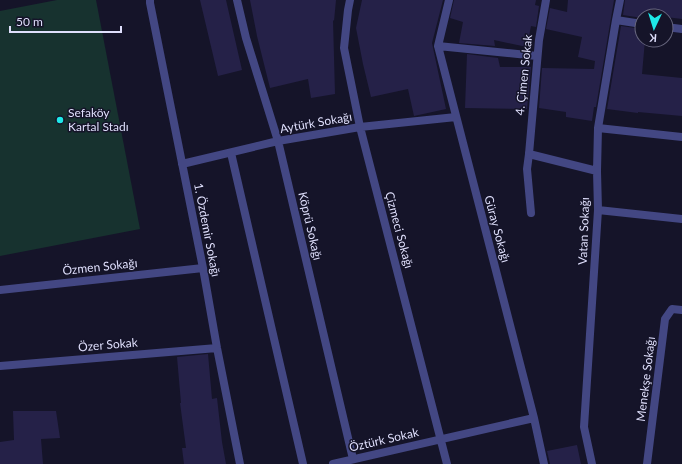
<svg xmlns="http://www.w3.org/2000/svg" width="682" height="464" font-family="Lato,sans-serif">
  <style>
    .green { fill: #17322f }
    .building { fill: #252148 }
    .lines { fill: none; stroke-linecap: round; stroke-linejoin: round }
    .lane { stroke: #434783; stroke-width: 8 }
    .street { stroke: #434783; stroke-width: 8 }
    .poi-dot { fill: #1ee8e8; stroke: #151429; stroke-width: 1.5 }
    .labels { text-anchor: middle; stroke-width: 3; stroke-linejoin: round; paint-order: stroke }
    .street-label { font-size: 12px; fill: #dfdffc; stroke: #151429 }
    .poi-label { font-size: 12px; fill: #dfdffc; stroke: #151429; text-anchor: start }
  </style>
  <rect width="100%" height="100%" fill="#151429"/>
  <!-- green -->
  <path class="green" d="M57,0h39l44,229 -140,27v-245z"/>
  <!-- building -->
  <path class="building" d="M200,0h26l16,70 -24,6z
    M250,0h86l-2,21 -1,-1 2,74 -24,4 -3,-19 -38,9 -13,-52z
    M362,0h81l-11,43 14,66 -32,7 -6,-27 -37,8 -8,-33 -7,-36z
    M454,0h82l-1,5 4,1 -3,21 -5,-1 -4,21 -33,-7 1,6 -36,-3 4,-21 -13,-4z
    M568,0h46l-18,107h-2l-2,14 -26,-4v-5l-27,-4 3,-40 52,1 1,-8 -17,-4 4,-20 -36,-8 4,-21 17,4z
    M625,0h57v19l-40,-5v4l-19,-3z
    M621,26l21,3v11h3l-3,34 40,4v38l-44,-4v1l-31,-4z
    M467,54l31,4 2,9h31l-4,42 -62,-1z
    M208,354l4,45 5,-1 5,44 4,22h-42l-2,-16h4l-6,-45h1l-4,-46z
    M13,411h43l4,27 -19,1 2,25h-43v-22l14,-2z
    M577,445l4,19h-31l-3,-13z"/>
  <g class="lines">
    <!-- lane -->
    <path class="lane" d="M529,154l-2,15 4,44"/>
    <!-- street -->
    <path class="street" d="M150,0v3l53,265 14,80 23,116
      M237,0l9,38 32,103 75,318
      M350,0l-2,10 -4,38 16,79 87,337
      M449,0l-11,46 96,372 10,46
      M546,0l-7,40 -10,114 68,17
      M616,20l26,4
      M666,27l16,2
      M438,46l99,10
      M598,128l84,9
      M231,153l72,311
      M182,164l96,-23 82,-14 96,-10
      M598,210l84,9
      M0,290l203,-22
      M0,366l217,-18
      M333,464l201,-46
      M592,464l-8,-37 14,-217 -1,-39 1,-43 18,-108 4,-20
      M647,464l18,-145 7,-10 10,1"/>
  </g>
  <!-- markers -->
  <circle class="poi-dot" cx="60" cy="120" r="4"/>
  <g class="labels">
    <!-- street labels -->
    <g class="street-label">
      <text transform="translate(524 75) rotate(-84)" y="4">4. Çimen Sokak</text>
      <text transform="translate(316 123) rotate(-10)" y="4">Aytürk Sokağı</text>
      <text transform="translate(310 226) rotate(77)" y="4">Köprü Sokağı</text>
      <text transform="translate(497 229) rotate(75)" y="4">Güray Sokağı</text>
      <text transform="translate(207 230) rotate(79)" y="4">1. Özdemir Sokağı</text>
      <text transform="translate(399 230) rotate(75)" y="4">Çizmeci Sokağı</text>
      <text transform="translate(584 231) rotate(-88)" y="4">Vatan Sokağı</text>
      <text transform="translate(100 267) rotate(-6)" y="4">Özmen Sokağı</text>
      <text transform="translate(108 345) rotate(-5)" y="4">Özer Sokak</text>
      <text transform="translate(646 379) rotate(-83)" y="4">Menekşe Sokağı</text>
      <text transform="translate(384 440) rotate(-13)" y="4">Öztürk Sokak</text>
    </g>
    <!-- poi labels -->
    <g class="poi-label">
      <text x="68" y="117">Sefaköy<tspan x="68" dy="14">Kartal Stadı</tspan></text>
    </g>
  </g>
  <!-- north arrow -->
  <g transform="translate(654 28) rotate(184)"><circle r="19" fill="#151429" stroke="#66657d"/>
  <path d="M0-3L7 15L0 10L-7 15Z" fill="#1ee8e8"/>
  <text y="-6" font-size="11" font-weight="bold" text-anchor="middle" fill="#dfdffc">K</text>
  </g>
  <!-- scale -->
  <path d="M10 26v6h111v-6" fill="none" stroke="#dfdffc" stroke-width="2"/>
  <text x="16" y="26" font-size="12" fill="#dfdffc" stroke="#151429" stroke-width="3" paint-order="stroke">50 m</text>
</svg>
